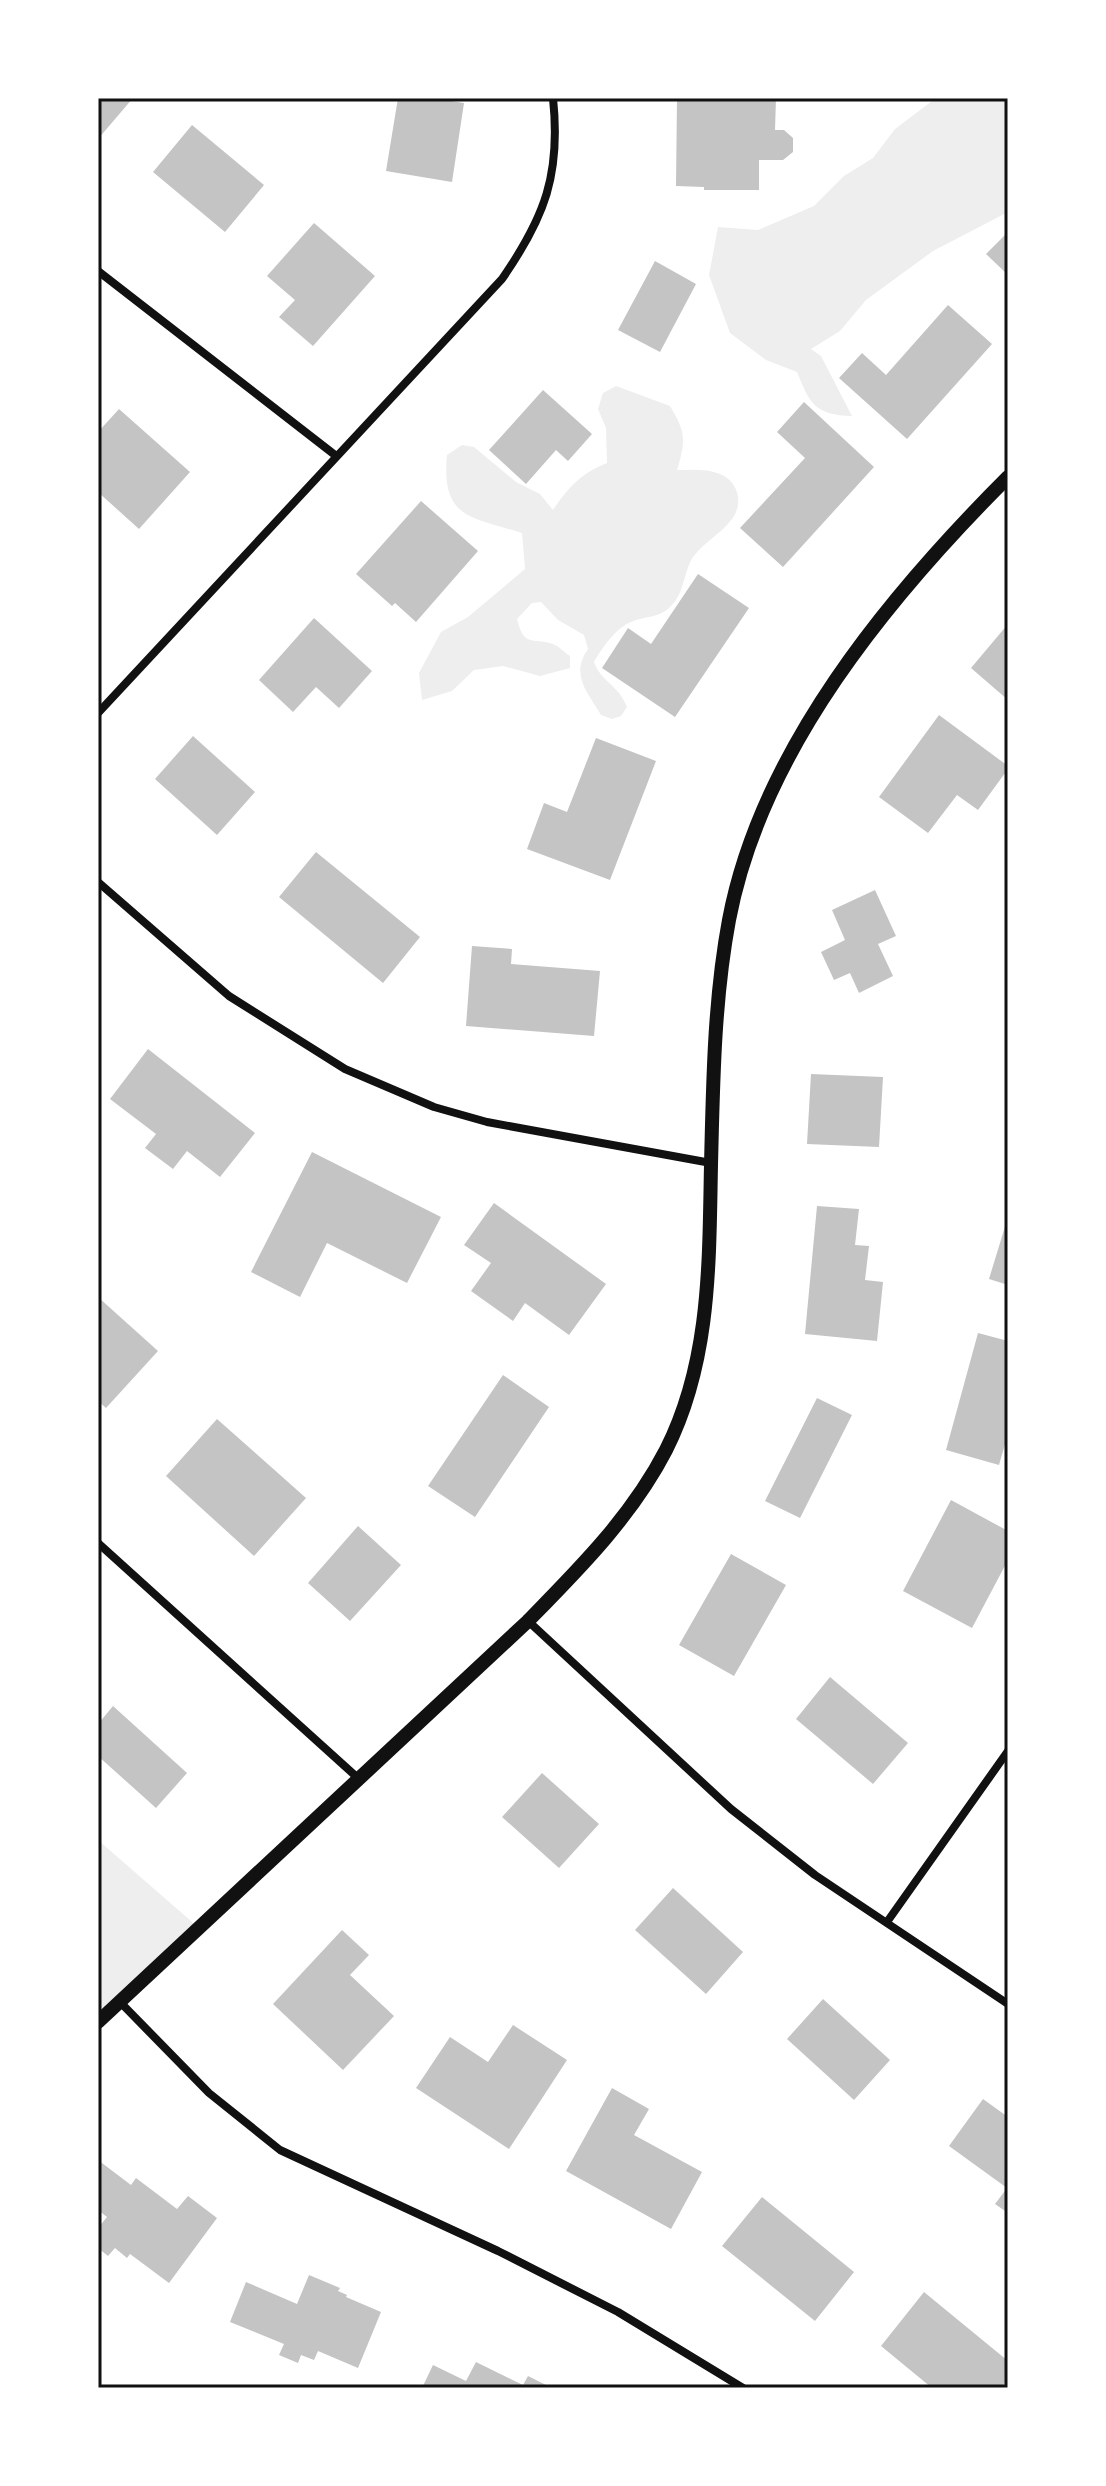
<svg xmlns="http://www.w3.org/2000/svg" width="1106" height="2486" font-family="Literata,serif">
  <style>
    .green { fill: #eee }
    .building { fill: #c4c4c4 }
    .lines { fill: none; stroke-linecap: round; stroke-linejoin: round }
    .minor { stroke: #111; stroke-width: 8 }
    .tertiary { stroke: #111; stroke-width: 14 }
    .neatline { fill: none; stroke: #111; stroke-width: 3 }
  </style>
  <rect width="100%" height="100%" fill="#fff"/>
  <!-- green -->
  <path class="green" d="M936,98h72v114l-75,39 -67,49 -26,31 -29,18 10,7 31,60c-37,-1 -42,-12 -55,-44l-31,-12 -36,-27 -21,-58 9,-48 40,3 56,-24 30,-30 29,-18 22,-29z
    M616,386l54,20c16,27 16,34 7,64 14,0 29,-2 43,4 18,7 24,29 12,45 -10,14 -28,23 -39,38 -10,16 -8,36 -23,50 -11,11 -25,9 -39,15 -15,6 -29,26 -37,40 7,20 24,22 33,45l-6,9 -9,3 -11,-4c-14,-24 -31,-40 -13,-66l-4,-14 -26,-15 -17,-18 -9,1 -15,16c7,29 15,18 36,25 6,2 12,9 17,12v12l-30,8 -37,-10 -29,4 -22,21 -30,9 -3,-27 22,-41 27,-15 57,-48 -3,-36c-51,-16 -81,-14 -75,-78l15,-10 12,2 42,35 24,12 13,16c15,-22 28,-37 54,-47l-1,-35 -8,-19 5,-16z
    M98,1840l101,88 -101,93z"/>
  <!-- building -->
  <path class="building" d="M98,98h35l-35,41z
    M398,98h34l32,5 -12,79 -66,-11z
    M677,98h99l-1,32h9l9,8v14l-10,8h-24v30h-55v-3l-28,-1z
    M192,125l72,60 -39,47 -72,-60z
    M314,223l61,53 -62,70 -34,-29 16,-17 -28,-24z
    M1008,232v43l-22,-21z
    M655,261l41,23 -36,68 -42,-22z
    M948,305l44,39 -85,95 -68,-61 23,-25 24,22z
    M543,390l49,44 -24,27 -12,-11 -30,34 -37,-34z
    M804,402l70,65 -91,100 -43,-39 65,-70 -28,-26z
    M119,409l71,63 -51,57 -41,-37v-60z
    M421,501l57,50 -62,71 -21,-19 -3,3 -36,-32z
    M698,574l51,34 -74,109 -73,-49 26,-40 23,16z
    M314,618l58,53 -33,37 -23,-21 -23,25 -34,-32z
    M1008,624v76l-37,-32z
    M939,715l69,51v3l-30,41 -21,-15 -29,38 -49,-36z
    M193,736l62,56 -38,43 -62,-56z
    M596,738l60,23 -46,119 -83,-31 17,-46 23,9z
    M316,852l104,85 -37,46 -104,-86z
    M875,890l21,46 -18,8 15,32 -34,17 -9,-20 -16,7 -13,-28 24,-12 -13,-30z
    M472,946l40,3 -1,15 89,7 -6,65 -128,-10z
    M148,1049l107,84 -35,44 -33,-26 -14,18 -28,-21 11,-14 -46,-35z
    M811,1074l72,3 -4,70 -72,-3z
    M312,1152l129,65 -34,66 -80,-40 -27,54 -49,-25z
    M494,1203l112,81 -37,51 -44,-32 -12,18 -42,-30 20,-28 -27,-18z
    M817,1206l42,3 -4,36 14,1 -4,34 18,2 -6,59 -72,-7z
    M1007,1220h1v65l-19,-6z
    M98,1297l60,54 -52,57 -8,-7z
    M978,1333l30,8v93l-9,31 -53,-15z
    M503,1375l46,32 -74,110 -47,-31z
    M817,1398l35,17 -52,103 -35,-17z
    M217,1419l89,79 -52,58 -88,-80z
    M951,1500l57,31v29l-36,68 -69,-37z
    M358,1526l43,39 -51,56 -42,-38z
    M731,1554l55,31 -52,91 -55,-31z
    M830,1677l78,66 -35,41 -77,-65z
    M113,1706l74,67 -31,35 -58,-52v-32z
    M542,1773l57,51 -40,44 -57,-51z
    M673,1888l70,64 -37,42 -71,-64z
    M342,1930l27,25 -19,20 44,41 -51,54 -70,-66z
    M823,1999l67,61 -36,40 -67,-61z
    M513,2025l54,35 -58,89 -93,-61 34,-51 38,25z
    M612,2088l37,21 -15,26 68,37 -31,57 -105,-58z
    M983,2099l25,18v96l-13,-9 12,-16 -58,-42z
    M98,2160l33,25 5,-7 41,31 11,-13 29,22 -48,65 -39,-29 -3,4 -12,-10 -7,8 -10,-8v-20l9,-11 -9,-7z
    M762,2197l92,75 -39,49 -93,-75z
    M309,2275l31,13 -2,3 9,4 -1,2 35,15 -23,56 -40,-17 -4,9 -13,-5 -3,8 -19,-8 5,-11 -54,-22 16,-40 51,22z
    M924,2292l84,69v18l-7,9h-69l-51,-42z
    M476,2362l47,23 5,-9 24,12h-130l11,-23 33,16z"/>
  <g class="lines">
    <!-- minor -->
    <path class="minor" d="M98,271l237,184
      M98,713l404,-434c43,-62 59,-105 51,-181
      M98,882l131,114 116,73 89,38 53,15 224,41
      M98,1543l261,236
      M528,1621l203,188 84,66 193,129
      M887,1922l121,-171
      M120,2002l89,91 71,57 218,101 120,61 125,76"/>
    <!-- tertiary -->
    <path class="tertiary" d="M98,2022l430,-401c51,-52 104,-105 138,-171 45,-89 43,-188 45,-285 2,-81 3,-165 18,-245 32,-170 160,-324 279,-443"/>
  </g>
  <!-- border -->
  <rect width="1106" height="2486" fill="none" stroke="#ffffff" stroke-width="200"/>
  <rect x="100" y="100" width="906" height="2286" class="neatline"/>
</svg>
